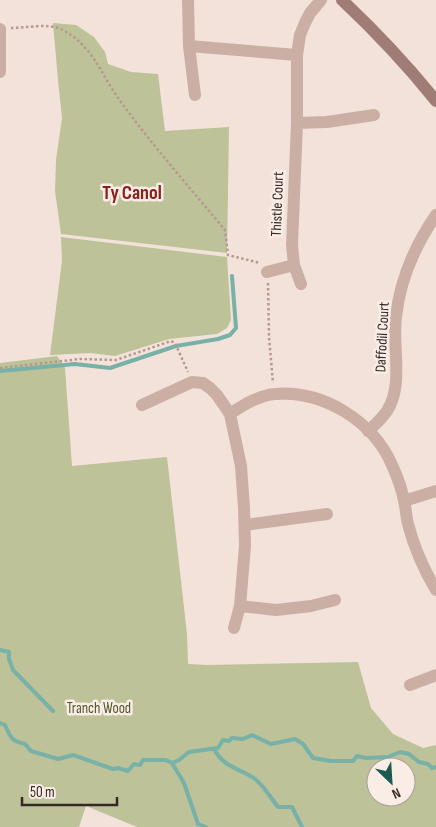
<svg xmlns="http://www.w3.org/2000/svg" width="436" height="827" font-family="'Sofia Sans Condensed',sans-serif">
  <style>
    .green { fill: #bdc299; fill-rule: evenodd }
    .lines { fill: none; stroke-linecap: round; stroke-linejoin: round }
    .stream { stroke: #77b1a8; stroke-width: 4 }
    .path { stroke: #b7988f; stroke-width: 2.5; stroke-dasharray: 2.5 2.5; stroke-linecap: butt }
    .street { stroke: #cbafa5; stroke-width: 12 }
    .secondary { stroke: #9f7d76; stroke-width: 12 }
    .labels { text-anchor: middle; stroke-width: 5; stroke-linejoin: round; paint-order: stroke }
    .street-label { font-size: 15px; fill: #362826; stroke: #faede6 }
    .park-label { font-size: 15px; fill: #4e5629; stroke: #faede6 }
    .district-label { font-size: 20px; font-weight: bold; fill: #89201b; stroke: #faede6 }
  </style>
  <rect width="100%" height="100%" fill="#f3e2d9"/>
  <!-- green -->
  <path class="green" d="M53,23l23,2 18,12 11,15 3,12 23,8 27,2 7,57 64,-4 -2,126 -166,-19 -6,-43 1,-31 6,-42 -4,-38z
    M61,237l166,20 4,63 -4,8 -10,6 -48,5 -54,17 -25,-3 -40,2 12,-94z
    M57,356l8,12 7,98 95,-9 20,177 1,30 19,1 151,-3 13,46 22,26 30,14 13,-3v82h-299l-51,-21 -7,21h-79v-464zM376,767h30v30h-30z"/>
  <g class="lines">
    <!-- stream -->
    <path class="stream" d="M0,371l75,-7 35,4 66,-22 42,-7 12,-4 6,-7 -4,-52
      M0,650l9,2v7l4,11 40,41
      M0,723l5,2c6,13 6,16 20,19l6,7 27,8 15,-4 40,14 5,-1 10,3 6,-7 6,1 3,-5h23l6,3 7,-3 10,-8 29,-4 5,-8 6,1 3,-3 11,1 9,-4 19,9 24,-5 8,5 10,14 18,3h22l4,-5 9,2 22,-1 12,-5 9,2 10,8 9,2 4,4 4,-1
      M214,749c10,19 26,19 41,30 9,7 16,19 23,28h14l10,20
      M172,763l12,20 14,41 8,3"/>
    <!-- path -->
    <path class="path" d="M11,28c14,0 38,-5 50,1 33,17 39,45 60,73 32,44 69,86 104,128l3,25 32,8
      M268,283l1,54 4,46
      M0,368l80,-9 36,1 55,-19 4,2 13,29"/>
    <!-- street -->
    <path class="street" d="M188,0l1,46 6,49
      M0,29v43
      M189,46l108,9
      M297,123l30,-1 47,-7
      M267,272l27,-7
      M301,284l-7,-19 -2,-20 5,-122v-68l3,-20 5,-12 5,-10 11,-13
      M142,405l50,-23 11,1 7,5 7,7 13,19 11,52 3,42 1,38 -5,60 -6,22
      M230,414c13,-9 29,-19 45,-20 48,-4 98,27 117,71 5,11 10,24 12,36 2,7 2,15 4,23 6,23 16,46 28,66
      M368,431c7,-6 14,-13 19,-20 17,-27 5,-63 9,-94 4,-38 18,-70 40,-102
      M404,501l32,-10
      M245,525l82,-11
      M240,606l36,4 35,-4 24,-6
      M410,685l26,-10"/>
    <!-- secondary -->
    <path class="secondary" d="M342,0c34,32 65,65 94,101"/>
  </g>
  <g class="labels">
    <!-- street labels -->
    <g class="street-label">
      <text transform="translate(277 204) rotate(-88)" y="5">Thistle Court</text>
      <text transform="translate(382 337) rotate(-87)" y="5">Daffodil Court</text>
    </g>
    <!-- park labels -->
    <g class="park-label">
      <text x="99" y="713">Tranch Wood</text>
    </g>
    <!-- district labels -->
    <g class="district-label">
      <text x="132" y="199">Ty Canol</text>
    </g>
  </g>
  <!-- north arrow -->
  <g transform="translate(391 782) rotate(155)"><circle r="24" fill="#faede6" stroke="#ac9e99"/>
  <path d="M0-4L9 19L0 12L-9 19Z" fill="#1a5a51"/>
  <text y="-8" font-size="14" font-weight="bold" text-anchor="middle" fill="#362826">N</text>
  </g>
  <!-- scale -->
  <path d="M22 797v8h95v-8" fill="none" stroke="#362826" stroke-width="2.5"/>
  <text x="30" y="797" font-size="15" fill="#362826" stroke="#faede6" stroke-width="4" paint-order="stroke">50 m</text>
</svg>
